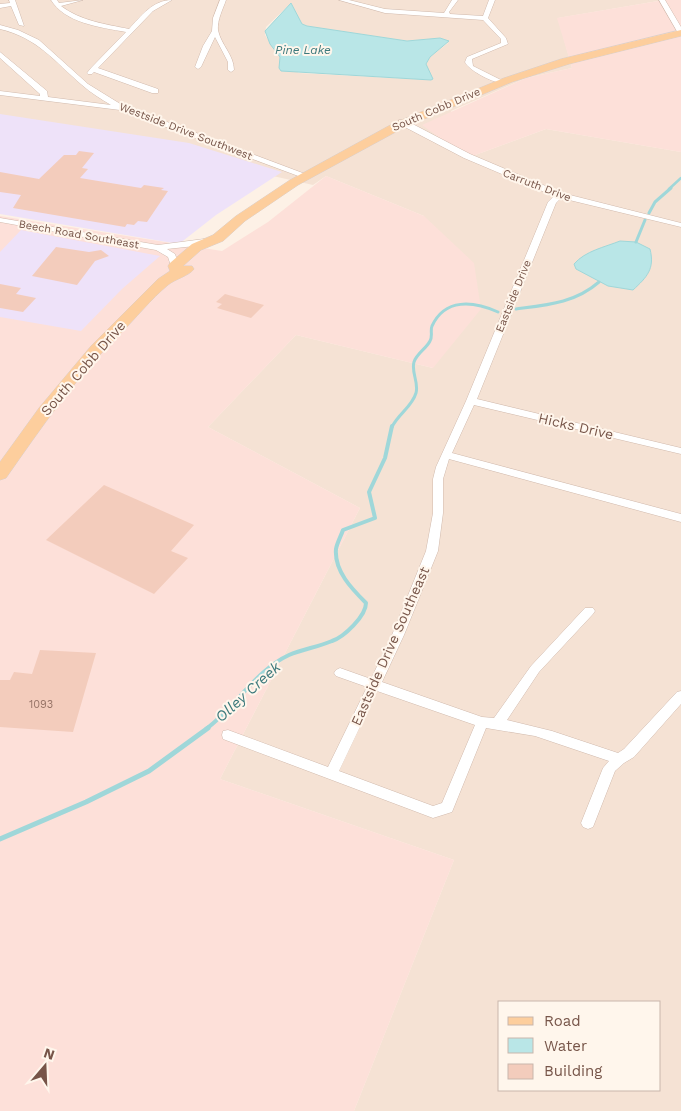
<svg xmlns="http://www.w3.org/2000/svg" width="681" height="1111" font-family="'Work Sans',sans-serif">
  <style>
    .residential { fill: #f5e2d4; fill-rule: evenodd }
    .commercial { fill: #fde0d9 }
    .education { fill: #eee2f9 }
    .water { fill: #b9e6e7; stroke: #9fd7d9 }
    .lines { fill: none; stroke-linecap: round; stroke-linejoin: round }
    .stream-far3 { stroke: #9fd7d9; stroke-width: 2.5 }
    .stream-far2 { stroke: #9fd7d9; stroke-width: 3 }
    .stream-far1 { stroke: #9fd7d9; stroke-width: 4 }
    .stream { stroke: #9fd7d9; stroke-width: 5 }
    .building { fill: #f3ccbc }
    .street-casing { stroke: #d1baad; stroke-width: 1 }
    .primary-casing { stroke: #d9cfcc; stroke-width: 1 }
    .street { fill: #fff; fill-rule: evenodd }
    .primary { fill: #fdce9d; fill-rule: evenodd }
    .labels { text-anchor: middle; stroke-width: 4; stroke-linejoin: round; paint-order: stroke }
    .far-street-label { font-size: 11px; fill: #775549; stroke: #fff6ec }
    .number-label { font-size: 11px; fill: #967366 }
    .far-water-label { font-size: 12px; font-style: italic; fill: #3c797c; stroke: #fff6ec }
    .street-label { font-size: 14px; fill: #775549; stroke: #fff6ec }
    .water-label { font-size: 15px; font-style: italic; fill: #3c797c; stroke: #fff6ec }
  </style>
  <rect width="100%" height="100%" fill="#fdf1e6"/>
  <!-- residential -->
  <path class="residential" d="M0,0h664l-106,18 14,50 -46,10 -75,33 16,47 79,-29 135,23v959h-327l100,-251 -234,-81 140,-271 -152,-81 88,-92 137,33 -9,-152 -98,-40 -13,9 -313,-70zM291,3l11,21 5,2 100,15 33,-3 8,5 -18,14 -4,8 5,15 -132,-7 -20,-11 1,-5 -15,-22 1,-8zM500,1002h160v88h-160z"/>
  <!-- commercial -->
  <path class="commercial" d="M664,0h17v152l-135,-23 -79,29 -45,-33 104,-47 46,-10 -15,-50z
    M326,176l98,40 50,47 7,46 -48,59 -137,-33 -88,92 152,81 -140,271 234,81 -100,251h-354v-895l222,35 46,-29z"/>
  <!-- education -->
  <path class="education" d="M0,114l189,29 93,29 -66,43 -37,29 -179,-30z
    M21,230l139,26 -38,33 -41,42 -81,-14v-65z"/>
  <!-- water -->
  <path class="water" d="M291,3l11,21 5,2 100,15 33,-3 9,3 -19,16 -4,7 7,15 -2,1 -150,-9 -2,-3 1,-11 -10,-13 -5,-13z
    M620,241l16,1 14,7c5,20 -3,28 -17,41l-25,-4 -32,-17 -2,-5c11,-13 31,-17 46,-23z"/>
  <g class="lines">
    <!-- stream-far3 -->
    <path class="stream-far3" d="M669,189l12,-11"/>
    <!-- stream-far2 -->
    <path class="stream-far2" d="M649,213l6,-11 16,-14
      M636,242l9,-22
      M516,309c31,-4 59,-6 83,-27
      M392,427c6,-13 20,-20 24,-34 3,-11 -5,-20 -2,-31 3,-9 12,-13 16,-21 3,-5 0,-10 2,-15 13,-28 41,-25 66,-14"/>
    <!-- stream-far1 -->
    <path class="stream-far1" d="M206,729c29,-21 50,-59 83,-74 14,-6 29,-8 43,-14 12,-4 34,-25 34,-38 -14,-14 -32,-32 -30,-54 1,-6 5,-13 7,-19l32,-12 -6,-26 16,-34 7,-32"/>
    <!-- stream -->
    <path class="stream" d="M0,839l86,-37 63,-31 59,-43"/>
  </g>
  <!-- building -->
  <path class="building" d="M79,151l15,2 -12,15 6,1 -8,9 61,10 3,-3 20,3 -3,2 7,1 -21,31 -9,-1 -4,4 -7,-1 -2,3 -112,-19 8,-13 -21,-3v-20l39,7 25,-24h12z
    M56,247l33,5 12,-2 8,6 -14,5 -18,24 -45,-9z
    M0,284l21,4 -5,6 20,4 -13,14 -23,-4z
    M225,294l39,11 -13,13 -34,-10 5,-4 -6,-2z
    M104,485l90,40 -23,26 17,7 -34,36 -108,-54z
    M40,650l56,3 -23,79 -73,-5v-47h10l4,-8 18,2z"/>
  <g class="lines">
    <defs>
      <path id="street" d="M9,0h6l9,26 -5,-1 -8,-19 -11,2v-4l10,-1z
        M51,0h6l2,3 24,-3 -22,6c20,15 44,18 68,23 12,-13 24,-29 43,-29l-19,11 -55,57 60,21v4h-6l-58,-21 -2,2h-4l-1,-1 4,-5 35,-36c-27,-5 -61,-9 -75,-32z
        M220,0h6c-3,9 -9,20 -8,30 3,15 16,25 16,40l-3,2 -3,-2v-8l-13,-25 -14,30 -3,2 -3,-2 8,-21 9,-15 1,-13z
        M339,0h10l36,9 59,4 8,-13h6l-9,12 1,2 33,2 6,-16h6l-7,18 18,20 2,6 -36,15 1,7 32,16c-8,4 -37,-12 -40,-20l2,-5 34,-14v-4l-18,-19 -98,-7z
        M659,0h6l16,27v8l-3,-2z
        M0,25l18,5 21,10 49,44 34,21 186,70 -7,2 -181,-67 -120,-15v-4l40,5v-2l-40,-36v-6l47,39 1,6 63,8c-10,-6 -20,-12 -29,-20 -28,-24 -44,-47 -82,-56z
        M399,120h6l65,34 92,39 119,30v4l-120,-29 -5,5 -79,196 204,49v6l-207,-49 -22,48 229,61v8l-232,-63 -6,20v34l-5,38 -34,84 -22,47 100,35 12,1 37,-52 54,-58h8l2,3 -2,3 -54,58 -32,48 45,11 66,22 6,-4 53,-57 4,-1v13l-47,53 -10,6 -9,8 -22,56 -5,2 -5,-2 -2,-4 22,-55 6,-7 -74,-25 -49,-8 -34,84 -19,6 -210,-79 -1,-4 1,-4 5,-1 100,37 39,-80 -31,-11 -2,-3 2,-3 4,-2 31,11 21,-44 34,-84 7,-38v-34l3,-12 30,-66 82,-199 6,-6 -90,-38 -65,-34zM377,691l98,34 -33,78 -9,3 -94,-35z
        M0,218l158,27 46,-6 4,3 -4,3 -37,4 8,5 4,12 -4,3 -4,-3 -3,-9 -12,-7 -156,-28z"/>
      <path id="primary" d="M681,30v6l-112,28 -57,18 -109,46 -105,57 -53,36 -22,20 -22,9 -18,16h9l2,3c-5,7 -19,10 -26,16 -17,14 -32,33 -48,49 -44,43 -79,94 -114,144l-6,2v-18l39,-54 52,-62 67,-67 12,-8 -2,-5 2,-3 22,-19 21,-9 23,-19 54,-36 104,-57 110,-45 57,-19z"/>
    </defs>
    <!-- street casing -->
    <use href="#street" class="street-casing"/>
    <!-- primary casing -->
    <use href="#primary" class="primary-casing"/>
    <!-- street -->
    <use href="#street" class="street"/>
    <!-- primary -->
    <use href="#primary" class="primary"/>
  </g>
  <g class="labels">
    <!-- far-street labels -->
    <g class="far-street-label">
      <text transform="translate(436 109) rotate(-23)" y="4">South Cobb Drive</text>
      <text transform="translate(186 131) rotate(21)" y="4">Westside Drive Southwest</text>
      <text transform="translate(537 185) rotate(21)" y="4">Carruth Drive</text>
      <text transform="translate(79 234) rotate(10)" y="4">Beech Road Southeast</text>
      <text transform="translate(513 296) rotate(-68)" y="4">Eastside Drive</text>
    </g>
    <!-- number labels -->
    <g class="number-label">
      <text x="41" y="708">1093</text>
    </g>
    <!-- far-water labels -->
    <g class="far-water-label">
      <text x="303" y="54">Pine Lake</text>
    </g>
    <!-- street labels -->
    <g class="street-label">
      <text transform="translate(83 368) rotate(-49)" y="5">South Cobb Drive</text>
      <text transform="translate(576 426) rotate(13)" y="5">Hicks Drive</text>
      <text transform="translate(390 646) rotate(-66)" y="5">Eastside Drive Southeast</text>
    </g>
    <!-- water labels -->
    <g class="water-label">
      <text transform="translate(248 692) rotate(-42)" y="5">Olley Creek</text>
    </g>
  </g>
  <!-- legend -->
  <rect x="498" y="1001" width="162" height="90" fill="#fff6ec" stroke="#c9b6ab"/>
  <rect x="508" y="1017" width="25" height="8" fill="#fdce9d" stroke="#c9b6ab"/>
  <text x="544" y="1026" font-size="15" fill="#775549">Road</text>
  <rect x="508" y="1038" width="25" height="15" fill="#b9e6e7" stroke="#c9b6ab"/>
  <text x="544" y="1051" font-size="15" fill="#775549">Water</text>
  <rect x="508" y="1064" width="25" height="15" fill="#f3ccbc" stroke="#c9b6ab"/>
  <text x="544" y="1076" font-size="15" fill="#775549">Building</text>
  <!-- north arrow -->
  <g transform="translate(45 1066) rotate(19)" stroke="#fff6ec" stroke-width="4" paint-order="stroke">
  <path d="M0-4L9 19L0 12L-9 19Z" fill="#775549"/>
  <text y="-8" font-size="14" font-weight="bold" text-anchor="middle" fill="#775549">N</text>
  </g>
</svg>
